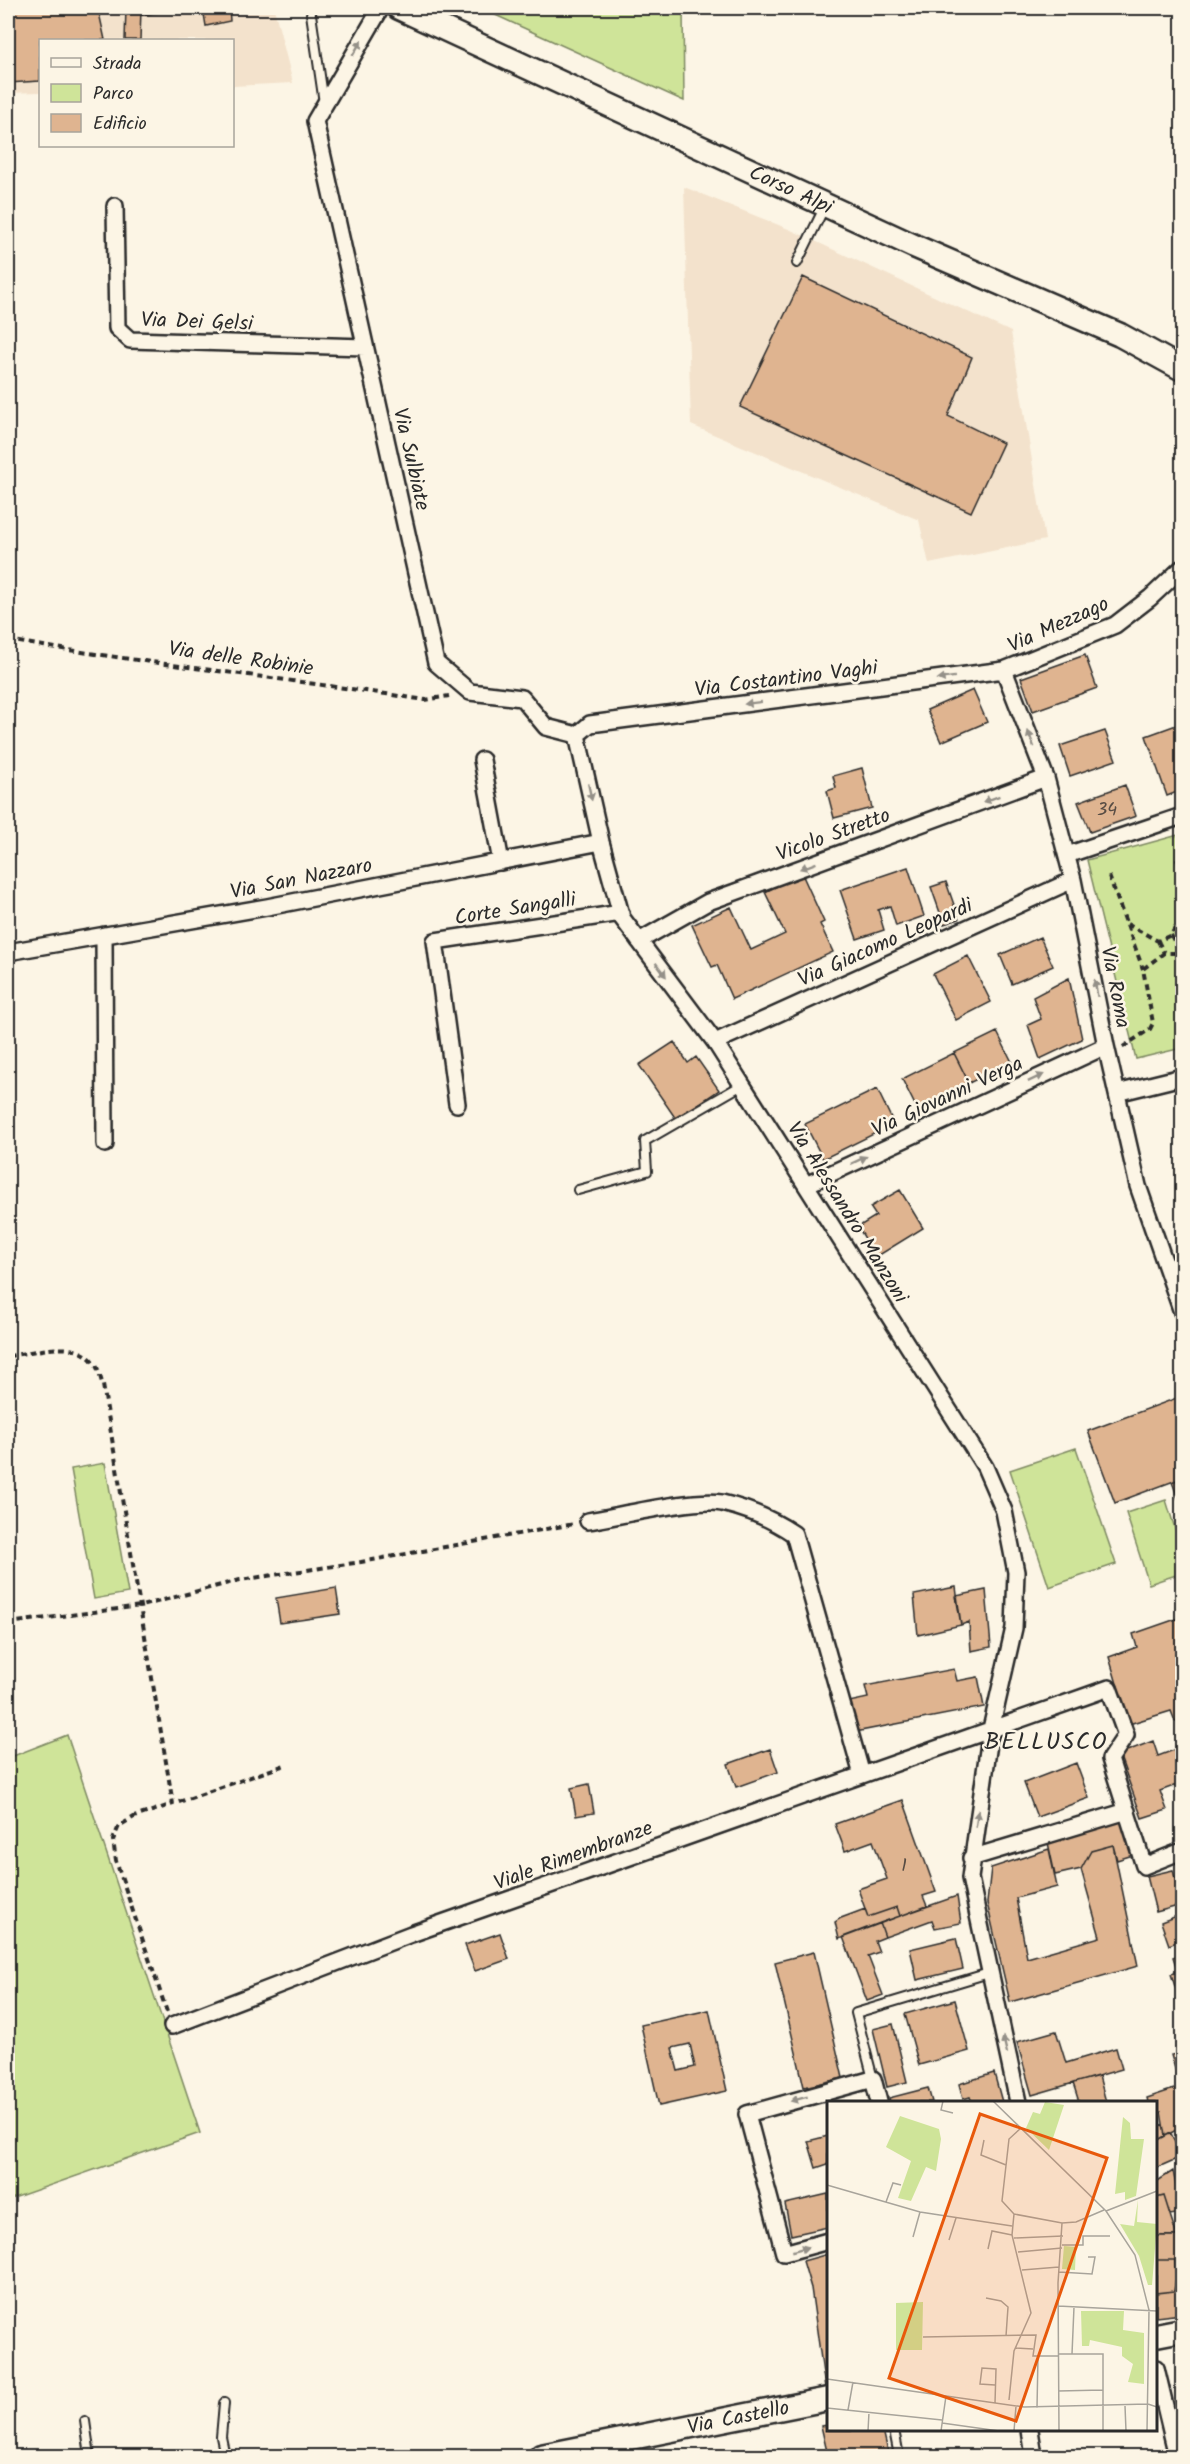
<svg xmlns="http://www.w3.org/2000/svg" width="1190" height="2464" font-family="Kalam,sans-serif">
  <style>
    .built { fill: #f3e2cc }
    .green { fill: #cfe499; stroke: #7d8862; stroke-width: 1.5 }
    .building { fill: #dfb490; stroke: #2b2b2b; stroke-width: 1.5; fill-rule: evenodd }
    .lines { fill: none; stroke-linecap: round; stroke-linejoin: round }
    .lane-casing { stroke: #2b2b2b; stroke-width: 12 }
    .street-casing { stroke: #2b2b2b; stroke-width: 20 }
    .secondary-casing { stroke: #2b2b2b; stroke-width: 27 }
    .path { stroke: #2b2b2b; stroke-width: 4; stroke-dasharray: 6 4.5; stroke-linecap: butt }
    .lane { stroke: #fcf5e5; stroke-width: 8 }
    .street { stroke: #fcf5e5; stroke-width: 15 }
    .secondary { stroke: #fcf5e5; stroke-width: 22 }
    .oneway { fill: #949088 }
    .labels { text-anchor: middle; stroke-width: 5; stroke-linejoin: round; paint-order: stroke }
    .number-label { font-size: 18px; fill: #584d44 }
    .street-label { font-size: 21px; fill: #2b2b2b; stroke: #fcf5e5 }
    .quarter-label { font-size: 24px; letter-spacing: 1.5px; fill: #2b2b2b; stroke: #fcf5e5 }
    .inset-road { fill: none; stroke: #a8a49b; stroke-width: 1.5 }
    .view { fill: #e8590c; fill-opacity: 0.15; stroke: #e8590c; stroke-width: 3 }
    .inset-edge { fill: none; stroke: #2b2b2b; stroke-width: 3 }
  </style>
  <rect width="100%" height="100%" fill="#fcf5e5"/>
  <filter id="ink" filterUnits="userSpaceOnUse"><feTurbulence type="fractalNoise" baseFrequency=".0167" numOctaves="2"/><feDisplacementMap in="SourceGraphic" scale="12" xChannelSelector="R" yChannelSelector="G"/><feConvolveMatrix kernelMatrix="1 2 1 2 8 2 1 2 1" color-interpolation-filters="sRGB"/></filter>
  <g filter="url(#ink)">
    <!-- built -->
    <path class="built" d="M8,8h266l19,75 -60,3 -1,-46h-192v52l-32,1z
      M684,187l107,43 220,102 34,208 -116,24 -10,-44 -228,-95z"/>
    <!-- green -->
    <path class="green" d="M480,8h203l1,93z
      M1182,834v214l-46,11 -49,-199z
      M1076,1448l40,116 -67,23 -39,-117z
      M105,1463l23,130 -34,6 -23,-130z
      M1166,1500l16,51v22l-33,11 -23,-71z
      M67,1735l133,398 -192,67v-442z"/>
    <!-- building -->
    <path class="building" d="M8,8h90l7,32h-65v41l-32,2z
      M126,8h15l-1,32h-15z
      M143,8h23l1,3 -25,4z
      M203,8h26l1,13 -24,5z
      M803,277l169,80 -24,59 55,27 -32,69 -231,-105z
      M1085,655l12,33 -64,23 -12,-33z
      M973,690l14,32 -46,20 -14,-32z
      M1179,724l3,10v56l-15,6 -21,-60z
      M1105,731l11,29 -46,16 -10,-30z
      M862,768l10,40 -38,10 -7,-27 9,-3 -3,-12z
      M1125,785l11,31 -46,16 -12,-30z
      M908,867l16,49 -28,10 -6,-20 -12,4 6,20 -27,9 -17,-49z
      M802,874l22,48 -4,2 13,28 -101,47 -15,-34 -5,2 -20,-42 39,-18 20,43 34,-16 -20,-42z
      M946,882l13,37 -15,5 -13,-37z
      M1040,937l13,29 -41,18 -12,-29z
      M968,956l23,46 -35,18 -23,-46z
      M1069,978l13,61 -42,20 -12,-34 13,-6 -8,-22z
      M997,1032l15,30 -43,21 -15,-30z
      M674,1042l14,21 8,-6 23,33 -43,29 -37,-54z
      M954,1053l15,30 -52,26 -15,-30z
      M877,1089l17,35 -71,35 -18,-35z
      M900,1190l23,38 -47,29 -18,-30 18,-11 -6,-9z
      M1182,1396v82l-67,25 -27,-72z
      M1182,1478v31l-10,-27z
      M956,1587l5,38 -43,10 -4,-40z
      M336,1588l4,26 -60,9 -4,-25z
      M986,1590l5,57 -20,4 -2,-29 -8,3 -5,-29z
      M1179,1618l3,12v89l-7,2 -4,-10 -42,13 -20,-67 28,-10 -4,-13z
      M954,1669l3,12 21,-4 6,30 -129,25 -6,-30 19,-4 -3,-12z
      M1153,1741l5,15 24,-9v36l-22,8 7,19 -25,8 -23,-64z
      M770,1749l8,23 -42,15 -8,-23z
      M1076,1763l13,35 -52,19 -13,-34z
      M589,1784l5,29 -18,3 -5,-28z
      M903,1800l33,92 -13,4 4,10 -27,10 -3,-9 -29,10 -10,-28 29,-10 -14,-38 -28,10 -10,-27z
      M1122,1819l11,36 -16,5 -4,-15 -22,6 -10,18 -26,6 -8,-37z
      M1113,1845l25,121 -128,36 -23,-99 4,-35 58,-19 8,38 -41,11 11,60 73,-21 -19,-68 10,-18z
      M1173,1870l9,35 -26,7 -9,-36z
      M957,1896l4,27 -26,5 -3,-8 -47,17 -5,-14z
      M897,1907l3,9 -61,23 -4,-17 6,-4 24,-9 3,8z
      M1182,1914v26l-13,5 -8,-23z
      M880,1923l5,14 -10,4 4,11 -11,4 15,39 -16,6 -24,-64z
      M500,1933l9,26 -34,12 -10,-26z
      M956,1938l7,31 -46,11 -7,-31z
      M814,1952l29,126 -39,9 -29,-125z
      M1182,1954v54l-11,-34 7,-2 -5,-15z
      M955,2000l14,51 -50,14 -14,-51z
      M709,2010l18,81 -68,15 -18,-81zM690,2044l5,23 -17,4 -6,-23z
      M893,2024l14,58 -20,5 -14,-58z
      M1056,2031l10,32 50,-15 6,21 -90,26 -15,-53z
      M1182,2053v25l-4,1 -7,-24z
      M994,2073l8,29h-30l-2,-5 -7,2 -4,-15z
      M1099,2076l7,26h-27l-6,-19z
      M928,2088l4,14h-42l-1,-4z
      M1177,2088l5,18v21l-17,9 -4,-24 -5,1v-11h-8l-1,-4z
      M1163,2124l2,12 -9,5v-14z
      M1171,2133l10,24 -25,11v-27z
      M828,2136v28l-12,4 -8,-27z
      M1173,2171l9,42 -12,2 -6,-19 -8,2v-16z
      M1182,2187v26l-4,-25z
      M828,2194v33l-37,8 -6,-31z
      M1164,2196l6,19 7,21h-20l-1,-38z
      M1182,2235v25h-26l1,-24z
      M828,2254v140l-2,1 -15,-107 -8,-27z
      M1156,2260h19l1,18 -2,13 -18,2z
      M1176,2278h6v36l-26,3v-24l18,-2z
      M828,2425v5h55l6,26h-61l-7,-30z"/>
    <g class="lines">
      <defs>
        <path id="lane" d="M311,14l13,89
          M797,263l28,-57
          M578,1190l69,-19 -2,-30 97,-56
          M873,2079l-17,-66 133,-40
          M224,2403l-3,34 4,19
          M85,2421l5,35
          M894,2430l5,26"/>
        <path id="street" d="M381,8l-66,113 121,542 34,29 52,6 24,29 31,8
          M115,206l2,122 13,12 235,7
          M1004,670l42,108 27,102 33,166 32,140 44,126
          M577,735l24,107 21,76 93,124 270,425 19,44 12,61 -2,56 -23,101 -21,149 48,224
          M577,735l13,-11 414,-54 111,-45 35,-27 32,-30
          M482,760l19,102
          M1067,855l115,-39
          M104,935l1,209
          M639,941l69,-39 338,-124
          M8,952l259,-45 334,-65
          M715,1042l358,-162
          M1117,1093l65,-16
          M457,1104l-22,-163 186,-28
          M806,1185l300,-139
          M588,1521c31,-5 106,-23 134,-18 26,6 50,16 72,31l68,241
          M971,1858l156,-47
          M172,2026l239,-92 698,-246 17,47 -16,24 34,107 38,-15
          M828,2241l-44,12 -37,-139 126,-35 6,23
          M1156,2368l21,88
          M1030,2430l4,26"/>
        <g id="secondary">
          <path id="s1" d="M399,8l515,238 206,89 62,34"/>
          <path d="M1156,2335l26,-5"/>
          <path id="s2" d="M541,2456l287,-57"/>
        </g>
      </defs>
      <!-- lane casing -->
      <use href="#lane" class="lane-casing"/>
      <!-- street casing -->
      <use href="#street" class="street-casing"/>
      <!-- secondary casing -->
      <use href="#secondary" class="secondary-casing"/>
      <!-- path -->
      <path class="path" d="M8,640c138,24 278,38 417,60l24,-4
        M1177,858l5,18
        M1109,876l34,93
        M1127,924l31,17 13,-6 11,-19
        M1171,935l8,16
        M1158,941l6,12
        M1123,1047l27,-18 3,-6 -10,-54 21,-16h18
        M8,1356c25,-3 68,-19 86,7 5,5 6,15 9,22l70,419 112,-39
        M8,1623l133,-17 99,-26 121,-18 213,-38
        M167,2012l-51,-151 -3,-21 6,-14 15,-9 39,-13"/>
      <!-- lane -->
      <use href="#lane" class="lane"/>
      <!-- street -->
      <use href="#street" class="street"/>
      <!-- secondary -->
      <use href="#secondary" class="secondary"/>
    </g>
    <!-- one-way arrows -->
    <defs><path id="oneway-solid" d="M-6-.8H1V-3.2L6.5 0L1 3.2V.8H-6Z" transform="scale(1.5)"/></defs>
    <g class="oneway">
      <use href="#oneway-solid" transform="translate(357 48) rotate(-60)"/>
      <use href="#oneway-solid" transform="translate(946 678) rotate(173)"/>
      <use href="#oneway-solid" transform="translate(753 703) rotate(173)"/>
      <use href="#oneway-solid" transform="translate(1031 739) rotate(-111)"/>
      <use href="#oneway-solid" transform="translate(590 792) rotate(78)"/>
      <use href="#oneway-solid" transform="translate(991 799) rotate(160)"/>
      <use href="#oneway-solid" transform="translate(808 866) rotate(160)"/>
      <use href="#oneway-solid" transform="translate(661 970) rotate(53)"/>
      <use href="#oneway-solid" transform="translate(1096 988) rotate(-100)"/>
      <use href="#oneway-solid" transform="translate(1036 1078) rotate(-25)"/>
      <use href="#oneway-solid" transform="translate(859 1160) rotate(-25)"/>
      <use href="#oneway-solid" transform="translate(977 1819) rotate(-81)"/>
      <use href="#oneway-solid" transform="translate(1005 2045) rotate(-103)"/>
      <use href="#oneway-solid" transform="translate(799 2099) rotate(165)"/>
      <use href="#oneway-solid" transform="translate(800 2249) rotate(-15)"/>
    </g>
  </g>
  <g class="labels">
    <!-- number labels -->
    <g class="number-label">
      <text x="1107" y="815">34</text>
      <text x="904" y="1871">1</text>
    </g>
    <!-- street labels -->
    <g class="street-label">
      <text dy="7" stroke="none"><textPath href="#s1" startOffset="432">Corso Alpi</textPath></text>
      <text transform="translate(197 321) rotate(2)" y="7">Via Dei Gelsi</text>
      <text transform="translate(412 459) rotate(77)" y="7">Via Sulbiate</text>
      <text transform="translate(1058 624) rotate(-24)" y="7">Via Mezzago</text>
      <text transform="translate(241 658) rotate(8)" y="7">Via delle Robinie</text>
      <text transform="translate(786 678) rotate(-7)" y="7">Via Costantino Vaghi</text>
      <text transform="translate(833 834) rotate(-20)" y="7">Vicolo Stretto</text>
      <text transform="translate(301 878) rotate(-11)" y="7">Via San Nazzaro</text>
      <text transform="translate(515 908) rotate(-9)" y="7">Corte Sangalli</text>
      <text transform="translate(885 942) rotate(-24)" y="7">Via Giacomo Leopardi</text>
      <text transform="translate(1116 987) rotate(79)" y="7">Via Roma</text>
      <text transform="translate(947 1096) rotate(-25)" y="7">Via Giovanni Verga</text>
      <text transform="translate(848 1212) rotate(58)" y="7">Via Alessandro Manzoni</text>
      <text transform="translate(573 1855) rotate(-20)" y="7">Viale Rimembranze</text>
      <text dy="7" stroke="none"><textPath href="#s2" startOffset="201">Via Castello</textPath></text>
    </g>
    <!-- quarter labels -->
    <g class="quarter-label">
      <text x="1046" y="1749">BELLUSCO</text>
    </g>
  </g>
  <!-- overview -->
  <g transform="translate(827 2101)">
    <rect width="330" height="330" fill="#fcf5e5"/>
    <path d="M218,1l19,3 -15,45 -23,-22 7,-16 7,2zM73,15l39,13 2,10 -5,32 -10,-4 -15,34 -13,-3 13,-37 -25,-14zM296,16l7,6 1,16h13l-8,57 -11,4v-8l-10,2zM311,99l-1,22 20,2 -5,61h-4l-9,-29 -19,-32 14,2zM237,145l12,1 -1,23 -13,-1zM96,201l-1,48h-26v-47zM254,210h43l-1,19 21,3v51l-16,-2 5,-18 -11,-8v-9l-32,-7 -1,6h-7z" fill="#cfe499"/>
    <path class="inset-road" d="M116,0l-2,9 12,3M166,0l113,110 29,44 14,55 -2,121M157,39l-3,15 25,10M0,84l93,27 92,14M59,101l7,-19 8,2M279,110l51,-20M187,113l-12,-13 7,-62 12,-11M187,113l48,9 14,-1 28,-12M86,136l7,-25M187,137l49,-2M122,139l7,-22M235,144h21v-9h27M161,148l4,-18 20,4M191,151l44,-4M195,169l37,-3M232,171l33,2 3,-17h-7M159,197l15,3 7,6 -2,29M231,205l99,5M96,236l113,-2 -3,21h5M188,247l18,1M231,253h45v77M245,253l2,-47M0,278l197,28 124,-3 9,3M231,290l45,-1M182,299l5,-49 17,-38 -19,-78 2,-21M168,302l1,-34 -14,-1 -2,16 15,1M298,305l1,25M0,307l115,12M210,307l1,-52h20M21,309l5,-28M115,322l57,8M41,330l1,-19M114,330l5,-35M187,330l2,-25M232,330l-1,-148 4,-60"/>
    <path class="view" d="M153,13l127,44 -91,263 -127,-43z"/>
    <rect width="330" height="330" class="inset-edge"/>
  </g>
  <!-- margin -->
  <rect width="1190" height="2464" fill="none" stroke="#fcf5e5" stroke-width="30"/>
  <rect x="15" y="15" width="1160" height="2434" fill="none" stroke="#2b2b2b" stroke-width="2" filter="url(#ink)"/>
  <!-- legend -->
  <rect x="39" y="39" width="195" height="108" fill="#fcf5e5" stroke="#a8a49b" stroke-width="1.5"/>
  <rect x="51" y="58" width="30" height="9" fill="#fcf5e5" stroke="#a8a49b" stroke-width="1.5"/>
  <text x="93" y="69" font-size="18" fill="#2b2b2b">Strada</text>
  <rect x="51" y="84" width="30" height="18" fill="#cfe499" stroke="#a8a49b" stroke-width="1.5"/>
  <text x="93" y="99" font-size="18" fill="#2b2b2b">Parco</text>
  <rect x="51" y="114" width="30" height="18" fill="#dfb490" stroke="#a8a49b" stroke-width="1.5"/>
  <text x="93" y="129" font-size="18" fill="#2b2b2b">Edificio</text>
</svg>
